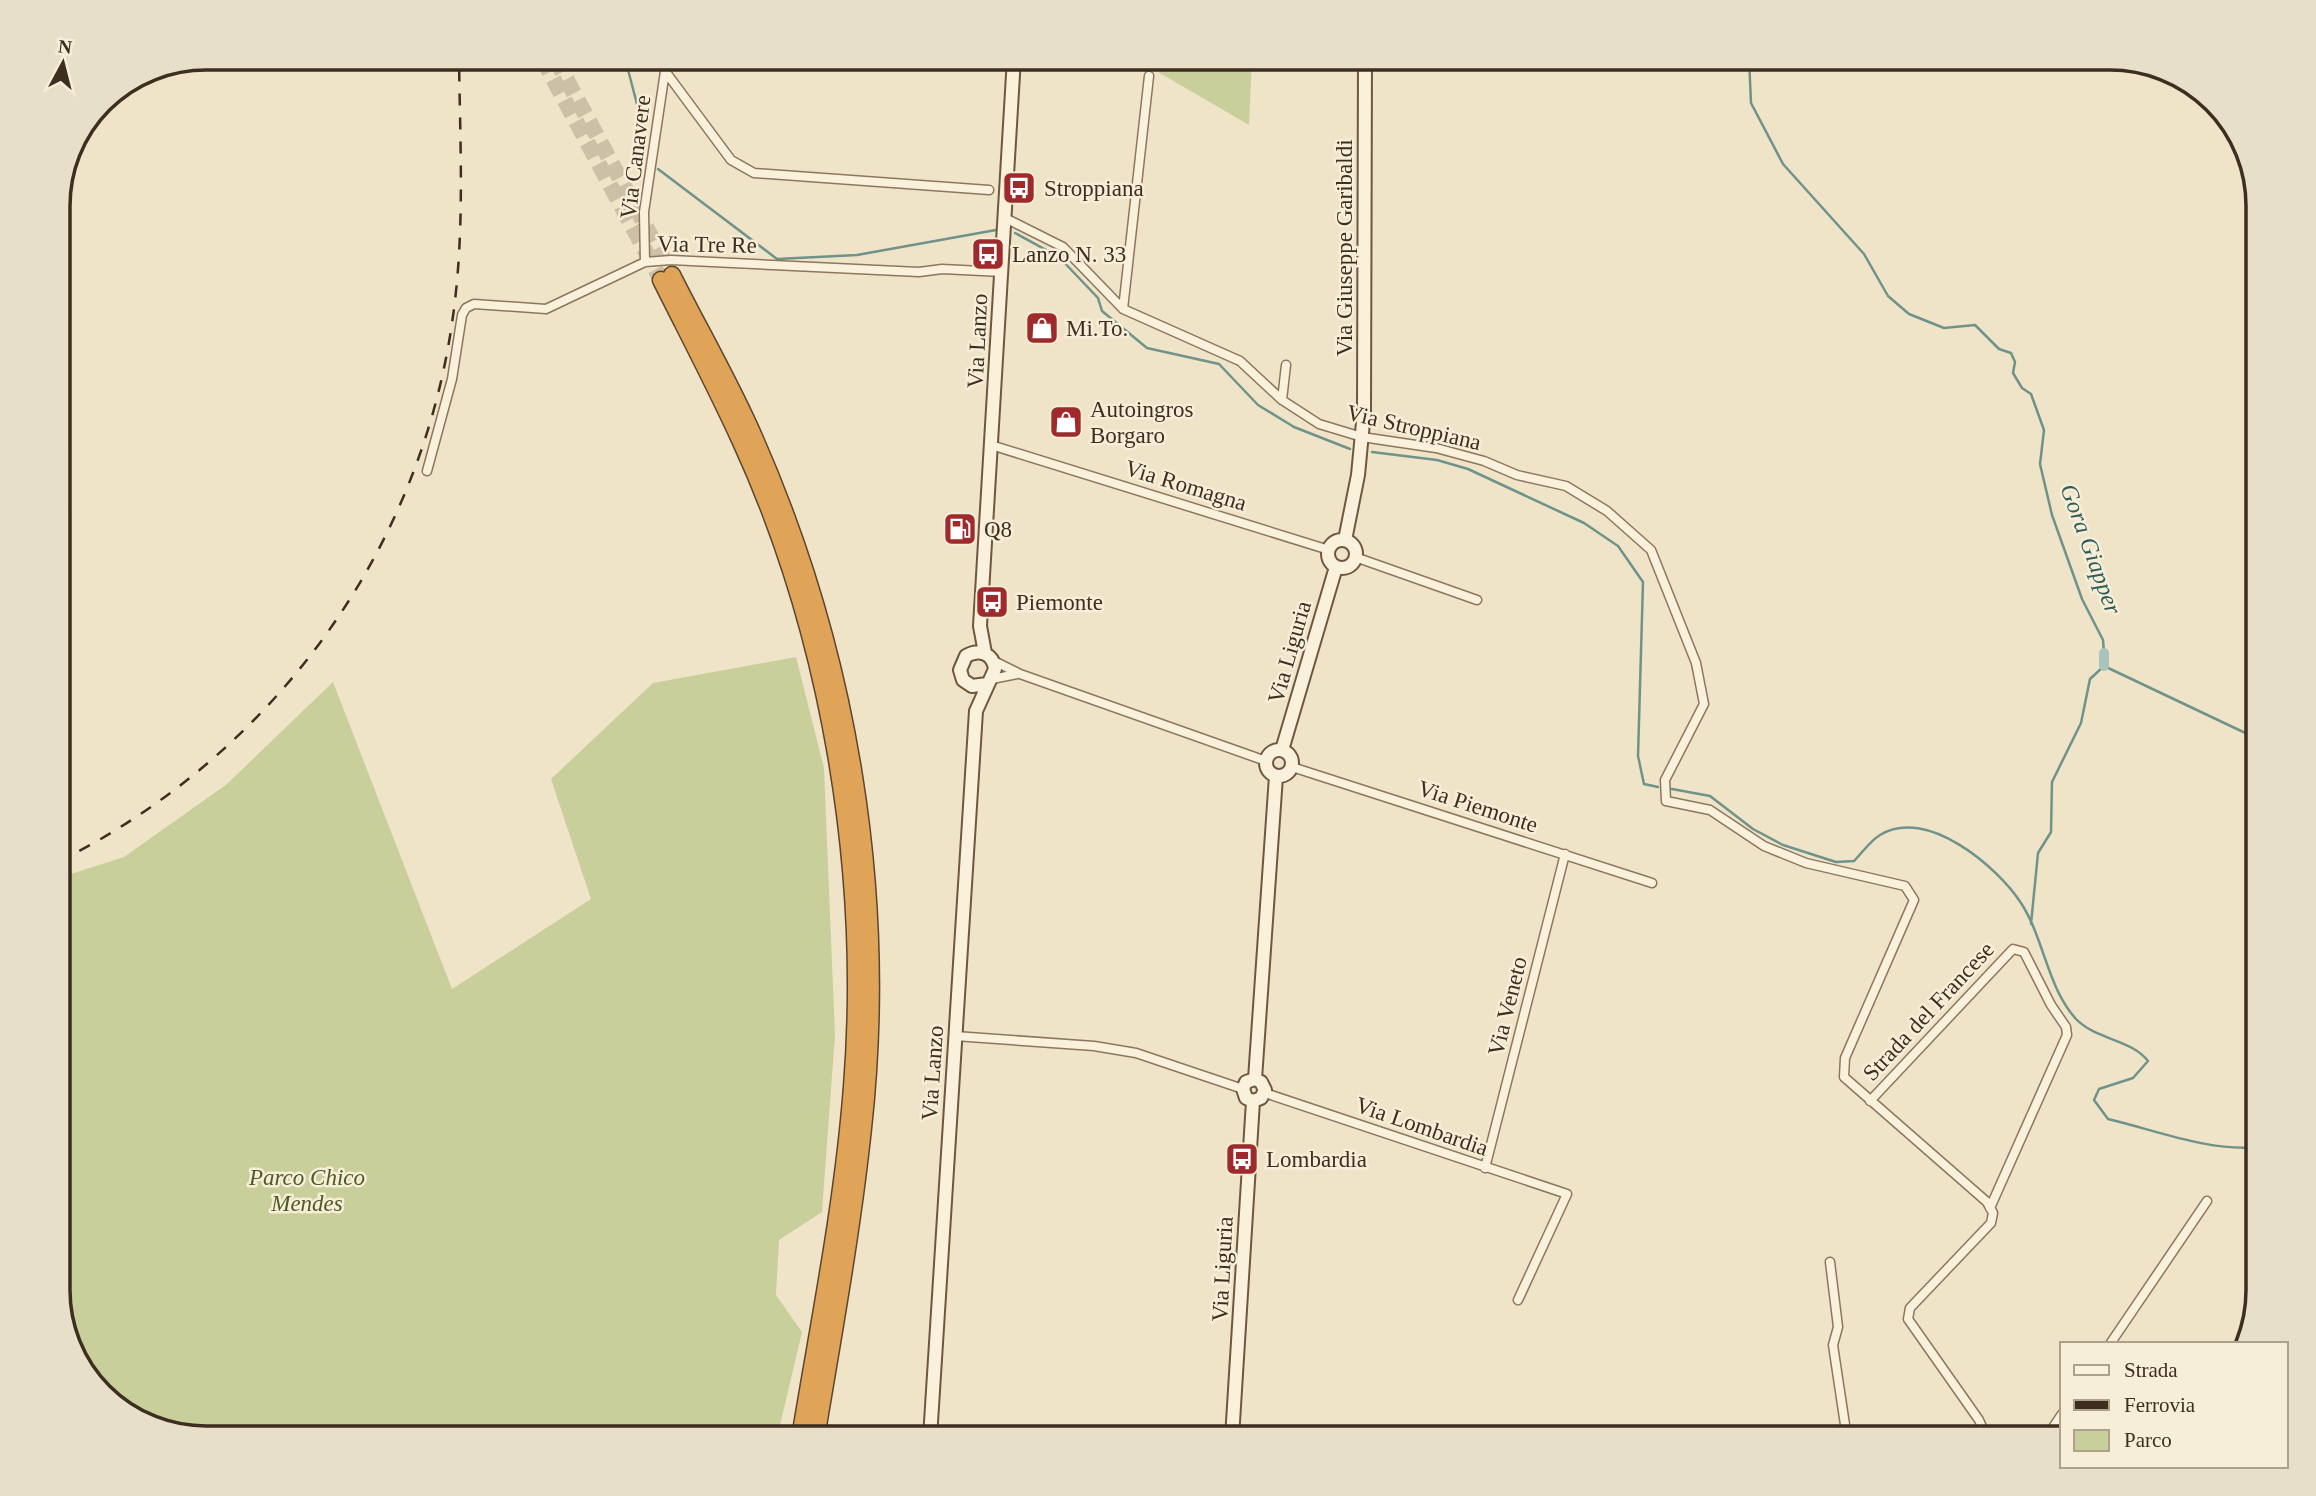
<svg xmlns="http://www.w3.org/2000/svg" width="2316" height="1496" font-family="Georgia,serif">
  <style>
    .green { fill: #c9cf9b }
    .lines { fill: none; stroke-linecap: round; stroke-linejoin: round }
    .stream { stroke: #6f938a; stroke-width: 2.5 }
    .canal { stroke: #a9c4bc; stroke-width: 10 }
    .highway-tunnel { stroke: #ccc0a6; stroke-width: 16; stroke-dasharray: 16 8; stroke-linecap: butt }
    .street-casing { stroke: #8d765c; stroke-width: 11 }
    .secondary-casing { stroke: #6f573f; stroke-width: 16 }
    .highway-casing { stroke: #5b4430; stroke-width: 19 }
    .street { stroke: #faf1dc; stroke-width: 8 }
    .secondary { stroke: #faf1dc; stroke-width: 12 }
    .highway { stroke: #e0a458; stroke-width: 16 }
    .rail { stroke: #3d2e20; stroke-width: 2.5; stroke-dasharray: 12 12; stroke-linecap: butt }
    .labels { text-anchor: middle; stroke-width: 5; stroke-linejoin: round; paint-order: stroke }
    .street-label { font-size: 23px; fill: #3d2e20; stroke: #f7eed8 }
    .poi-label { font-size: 23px; fill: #3d2e20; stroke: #f7eed8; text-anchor: start }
    .park-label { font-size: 23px; font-style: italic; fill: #4d5a26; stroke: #f7eed8 }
    .water-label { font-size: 24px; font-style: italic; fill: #2f5d5a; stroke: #f7eed8 }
    .rim { fill: none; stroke: #3d2e20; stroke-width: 3.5 }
  </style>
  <rect width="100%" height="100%" fill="#f0e4c8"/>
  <!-- green -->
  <path class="green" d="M1134,58h118l-3,67z
    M796,657l28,111 11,267 -13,177 -43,28 -3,55 26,37 -25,106h-571l-82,-24 -46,-49 -20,-65v-422l66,-21 103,-73 106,-102 119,307 139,-90 -40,-120 102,-96z"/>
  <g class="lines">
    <!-- stream -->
    <path class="stream" d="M625,58l14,54
      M1749,58l2,45 32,61 81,90 24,42 21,18 35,14 31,-3 24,24 12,4 4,9 -2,11 9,15 9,6 13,36 -4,34 12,51 30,84 21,41 1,13
      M658,169l119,90 80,-4 139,-25
      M1015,233l44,24 39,41 4,13 45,37 72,16 39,41 36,22 56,22
      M1372,452l65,8 31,9 116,54 34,23 25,36 -5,174 6,28 14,3
      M1672,789l38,7 43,33 30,16 53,17 18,-1c8,-8 16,-20 26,-26 46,-29 118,32 141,68 23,35 26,84 55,116 20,21 55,20 72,42l-15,17 -34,11 -5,11 14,19c47,11 102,33 150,28
      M2031,924l7,-71 13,-21 1,-50 29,-59 9,-44 14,-13 154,73"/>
    <!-- canal -->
    <path class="canal" d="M2104,653v13"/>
    <!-- highway-tunnel -->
    <path class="highway-tunnel" d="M542,58l119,222
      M555,58l117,217"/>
    <defs>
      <path id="street" d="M665,71l66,89 23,13 235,17
        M1005,218l58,29 60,62 117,52 42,39 37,24 43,13 74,11 48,13 33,14 49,11 41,25 44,39 45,113 8,41 -39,76 1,21 44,9 54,36 42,17 99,23 9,14 -69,158 -1,19 143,125 6,11 -2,10 -81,85 -2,11 71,101 8,18
        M645,262l-1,-50 23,-154
        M1123,309l26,-233
        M1282,400l4,-35
        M991,445l338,105
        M427,471l25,-92 10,-64 4,-7 8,-4 72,5 99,-47 26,-2 248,12 23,-3 60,3
        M1355,557l122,43
        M992,660l28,14 246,87
        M992,679l25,-5
        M1292,767l360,116
        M955,1036l139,10 42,7 107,36
        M1265,1093l302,101 -49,106
        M1870,1101l143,-152 11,3 27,53 15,22 1,8 -77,173
        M1485,1168l80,-314
        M1830,1262l8,65 -5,18 14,93
        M2110,1344l97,-143
        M2046,1438l16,-24"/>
      <path id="secondary" d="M1345,540l13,-65 6,-63 1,-354
        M1328 554a14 14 0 1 1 28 0a14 14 0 1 1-28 0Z
        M985,653l-5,-27 34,-568
        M1282,750l54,-183
        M1266 763a13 13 0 1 1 26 0a13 13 0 1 1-26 0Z
        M1255,1079l21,-303
        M1253,1101l-7,-3 -3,-9 3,-7 9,-3
        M1253,1101l8,-3 4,-8 -4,-8 -6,-3
        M930,1438l46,-727 19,-42c-2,-15 -15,-21 -29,-13l-6,14 3,10 9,6 15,-2
        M1232,1438l21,-337"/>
      <path id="highway" d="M672,275c27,54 58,107 82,162 95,215 135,457 109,691 -11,104 -30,207 -47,310
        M661,280c27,54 55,107 80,162 90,196 128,431 111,645 -9,118 -33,235 -52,351"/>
    </defs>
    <!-- street casing -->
    <use href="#street" class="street-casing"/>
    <!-- secondary casing -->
    <use href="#secondary" class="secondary-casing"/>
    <!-- highway casing -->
    <use href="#highway" class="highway-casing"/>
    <!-- street -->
    <use href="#street" class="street"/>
    <!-- secondary -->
    <use href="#secondary" class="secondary"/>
    <!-- highway -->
    <use href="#highway" class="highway"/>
    <!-- rail -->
    <path class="rail" d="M58,862c213,-106 363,-309 395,-546 12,-85 7,-173 6,-258"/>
  </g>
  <!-- icons -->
  <defs>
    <symbol id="bus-square" viewBox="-11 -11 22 22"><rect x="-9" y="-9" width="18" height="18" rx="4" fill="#9e2a2b" stroke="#f7eed8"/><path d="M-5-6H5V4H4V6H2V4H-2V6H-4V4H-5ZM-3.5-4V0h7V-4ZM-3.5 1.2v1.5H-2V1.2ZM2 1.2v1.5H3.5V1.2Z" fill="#fff"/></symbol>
    <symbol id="shop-square" viewBox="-11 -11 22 22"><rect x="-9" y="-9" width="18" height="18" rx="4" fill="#9e2a2b" stroke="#f7eed8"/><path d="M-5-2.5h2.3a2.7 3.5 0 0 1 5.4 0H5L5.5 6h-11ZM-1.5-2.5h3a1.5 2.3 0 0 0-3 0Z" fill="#fff"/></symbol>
    <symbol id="fuel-square" viewBox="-11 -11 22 22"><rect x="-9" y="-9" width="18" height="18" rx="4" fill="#9e2a2b" stroke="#f7eed8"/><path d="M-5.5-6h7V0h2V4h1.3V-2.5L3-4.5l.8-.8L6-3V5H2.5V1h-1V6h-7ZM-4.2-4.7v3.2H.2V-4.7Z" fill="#fff"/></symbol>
  </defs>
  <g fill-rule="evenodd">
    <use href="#bus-square" x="1000" y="169" width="38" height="38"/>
    <use href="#bus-square" x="969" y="235" width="38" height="38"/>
    <use href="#shop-square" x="1023" y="309" width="38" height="38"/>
    <use href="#shop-square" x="1047" y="403" width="38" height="38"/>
    <use href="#fuel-square" x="941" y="510" width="38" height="38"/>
    <use href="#bus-square" x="973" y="583" width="38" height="38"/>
    <use href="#bus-square" x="1223" y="1140" width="38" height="38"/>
  </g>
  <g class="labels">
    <!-- street labels -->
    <g class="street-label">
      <text transform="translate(635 157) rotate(-83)" y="8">Via Canavere</text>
      <text transform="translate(707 244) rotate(1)" y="8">Via Tre Re</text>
      <text transform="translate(1344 248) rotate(-90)" y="8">Via Giuseppe Garibaldi</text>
      <text transform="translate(977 341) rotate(-87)" y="8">Via Lanzo</text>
      <text transform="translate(1414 427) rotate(13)" y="8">Via Stroppiana</text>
      <text transform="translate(1186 485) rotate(17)" y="8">Via Romagna</text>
      <text transform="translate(1289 652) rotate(-74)" y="8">Via Liguria</text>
      <text transform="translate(1478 806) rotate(18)" y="8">Via Piemonte</text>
      <text transform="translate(1507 1006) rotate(-76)" y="8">Via Veneto</text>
      <text transform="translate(1928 1011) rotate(-47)" y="8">Strada del Francese</text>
      <text transform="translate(932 1073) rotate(-86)" y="8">Via Lanzo</text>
      <text transform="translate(1422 1126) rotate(19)" y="8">Via Lombardia</text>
      <text transform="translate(1222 1269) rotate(-87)" y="8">Via Liguria</text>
    </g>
    <!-- poi labels -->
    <g class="poi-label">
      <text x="1044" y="196">Stroppiana</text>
      <text x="1012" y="262">Lanzo N. 33</text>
      <text x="1066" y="336">Mi.To.</text>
      <text x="1090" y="417">Autoingros<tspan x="1090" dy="26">Borgaro</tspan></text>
      <text x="984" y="537">Q8</text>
      <text x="1016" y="610">Piemonte</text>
      <text x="1266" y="1167">Lombardia</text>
    </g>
    <!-- park labels -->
    <g class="park-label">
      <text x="307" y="1185">Parco Chico<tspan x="307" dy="26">Mendes</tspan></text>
    </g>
    <!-- water labels -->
    <g class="water-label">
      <text transform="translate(2091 549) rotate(70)" y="8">Gora Giapper</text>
    </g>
  </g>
  <!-- crop -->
  <path d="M0 0H2316V1496H0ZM206 70H2110A136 136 0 0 1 2246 206V1290A136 136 0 0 1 2110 1426H206A136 136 0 0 1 70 1290V206A136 136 0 0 1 206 70Z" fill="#e8dfc9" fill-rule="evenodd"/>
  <path class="rim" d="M206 70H2110A136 136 0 0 1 2246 206V1290A136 136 0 0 1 2110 1426H206A136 136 0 0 1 70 1290V206A136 136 0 0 1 206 70Z"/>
  <!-- legend -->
  <rect x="2060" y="1342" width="228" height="126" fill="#f7eed8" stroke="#ada18e" stroke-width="2"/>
  <rect x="2074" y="1365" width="35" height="10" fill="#faf1dc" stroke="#ada18e" stroke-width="2"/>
  <text x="2124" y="1377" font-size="21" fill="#3d2e20">Strada</text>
  <rect x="2074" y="1400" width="35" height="10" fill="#3d2e20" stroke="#ada18e" stroke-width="2"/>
  <text x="2124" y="1412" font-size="21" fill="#3d2e20">Ferrovia</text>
  <rect x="2074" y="1430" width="35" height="21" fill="#c9cf9b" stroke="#ada18e" stroke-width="2"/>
  <text x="2124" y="1447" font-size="21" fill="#3d2e20">Parco</text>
  <!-- north arrow -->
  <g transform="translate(63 63) rotate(7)" stroke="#f7eed8" stroke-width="5" paint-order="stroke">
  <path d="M0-5L12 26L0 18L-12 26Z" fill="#3d2e20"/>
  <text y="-10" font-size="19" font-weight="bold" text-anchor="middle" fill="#3d2e20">N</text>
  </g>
</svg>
